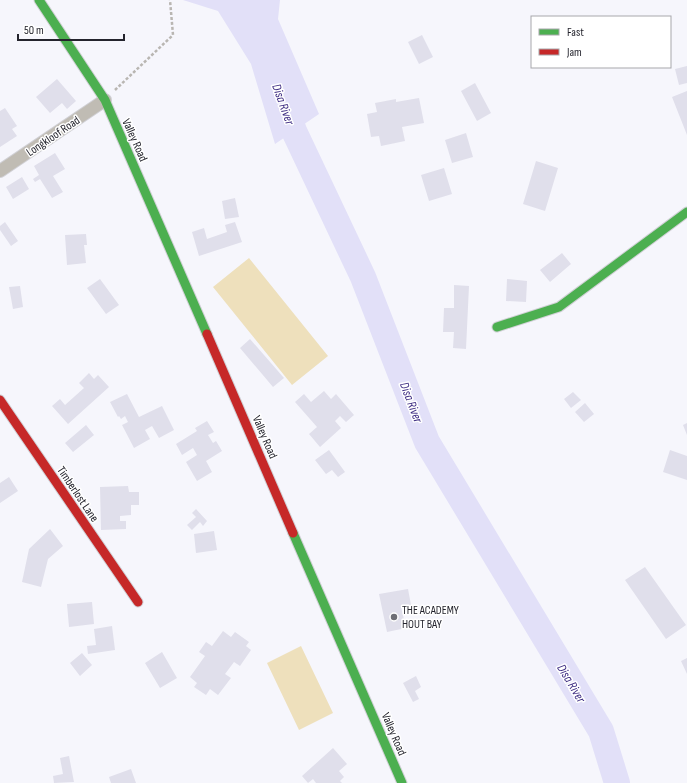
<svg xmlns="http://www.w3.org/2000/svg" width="687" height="783" font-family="'Sofia Sans Condensed',sans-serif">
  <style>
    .green { fill: #eee0bc }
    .water { fill: #e2e0f8 }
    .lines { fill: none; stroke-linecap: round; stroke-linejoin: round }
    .river { stroke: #e2e0f8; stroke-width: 26 }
    .building { fill: #e0dfeb }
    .street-casing { stroke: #d1d1d6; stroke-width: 14 }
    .fast-casing { stroke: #d1d1d6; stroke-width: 11 }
    .jam-casing { stroke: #d1d1d6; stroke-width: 11 }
    .path { stroke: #b9b6b2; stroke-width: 2.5; stroke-dasharray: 3 2; stroke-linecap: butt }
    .street { stroke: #c0bcb4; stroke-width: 12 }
    .fast { stroke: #4caf50; stroke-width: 9 }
    .jam { stroke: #c62828; stroke-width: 9 }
    .poi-dot { fill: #6e6e75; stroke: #fff; stroke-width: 1.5 }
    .labels { text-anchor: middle; stroke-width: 3; stroke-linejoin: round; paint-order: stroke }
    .street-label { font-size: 12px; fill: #24242d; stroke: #fff }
    .poi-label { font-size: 12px; fill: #24242d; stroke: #fff; text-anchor: start }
    .water-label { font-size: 13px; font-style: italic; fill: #3f2e83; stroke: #fff }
  </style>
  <rect width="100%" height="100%" fill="#f6f6fc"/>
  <!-- green -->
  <path class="green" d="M249,258l79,98 -36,29 -79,-98z
    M301,646l32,67 -34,17 -32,-67z"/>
  <!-- water -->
  <path class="water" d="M183,0h97l-2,19 41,95 -44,30 -24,-80 -33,-53z"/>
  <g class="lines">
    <!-- river -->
    <path class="river" d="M282,98l12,33 69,146 64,165 174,289 16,52"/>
  </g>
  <!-- building -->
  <path class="building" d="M422,35l11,22 -14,7 -11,-22z
    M687,66v17l-8,2 -4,-16z
    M57,79l19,22 -9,8 -5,-6 -12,10 -14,-16z
    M475,83l16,30 -14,8 -16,-30z
    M687,91v44l-15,-38z
    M419,98l5,25 -22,4 3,14 -24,5 -2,-10 -8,1 -4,-23 10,-2 -2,-9 21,-4v3z
    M5,108l12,18 -5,3 5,7 -17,11v-36z
    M466,133l7,24 -21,6 -7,-23z
    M55,153l10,16 -12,7 10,16 -11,6 -12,-19 -5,3 -2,-3 6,-4 -5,-9z
    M536,161l22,7 -13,43 -22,-7z
    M444,168l8,26 -23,7 -8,-26z
    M22,177l7,12 -16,10 -7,-12z
    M235,198l4,19 -14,2 -3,-18z
    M5,222l13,19 -7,5 -11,-16v-4z
    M235,222l7,20 -43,14 -7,-24 12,-4 3,11 20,-7 -2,-7z
    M86,234l1,11h-3l2,18 -19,2 -2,-30z
    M562,253l9,11 -21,18 -10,-12z
    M100,279l19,26 -13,9 -19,-26z
    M507,279l20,2 -1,21 -20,-1z
    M454,285l15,1 -3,63 -13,-1 1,-16h-11l1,-24h10z
    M20,286l3,21 -10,2 -4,-22z
    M250,339l34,39 -11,9 -33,-39z
    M89,373l5,6 4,-4 11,12 -41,37 -16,-18 8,-7 5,6 19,-17 -5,-5z
    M324,391l7,8 5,-5 18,21 -8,7 -6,-6 -5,5 6,7 -21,19 -11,-13 8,-7 -22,-25 9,-8 7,8z
    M573,392l8,8 -10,8 -7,-9z
    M127,394l12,23 23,-11 12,24 -15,8 -7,-12 -7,4 5,9 -16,9 -12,-23 6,-3 -3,-6 -4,3 -2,-3 -1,1 -8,-15z
    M585,403l9,11 -10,8 -9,-10z
    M207,421l7,11 -6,3 5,8 3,-2 6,10 -16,10 6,11 -15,9 -11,-19 11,-7 -4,-7 -11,7 -6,-11 21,-13 -2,-3z
    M687,423v12l-4,-10z
    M86,425l8,10 -21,17 -8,-9z
    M329,450l16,22 -7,5 -6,-7 -6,4 -11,-14z
    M670,450l17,6v24l-24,-8z
    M9,477l9,14 -18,12v-20z
    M128,486l1,6h10v13h-8v10l-11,1v5h6v8l-25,1 -1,-43z
    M196,509l11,12 -4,5 -3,-4 -8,8 -5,-5 9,-8 -4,-4z
    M50,529l13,17 -15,13 -7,28 -19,-5 7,-33z
    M214,531l3,19 -21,3 -2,-19z
    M645,567l41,58 -20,14 -41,-59z
    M408,589l3,16 -10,2 5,21 -19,4 -8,-38z
    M92,602l2,22 -25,3 -2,-23z
    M112,626l3,24 -27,4 -1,-8 9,-1 -2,-16z
    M223,631l8,6 4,-5 14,10 -3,4 5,4 -11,16 -6,-4 -9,12 6,4 -13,17 -8,-6 -4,6 -12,-8 3,-4 -7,-6 15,-21 -6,-4 7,-10 6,4z
    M162,652l15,26 -17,10 -15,-25z
    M82,653l10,12 -12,11 -10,-13z
    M687,658v16l-6,-13z
    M416,676l5,11 -6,4 4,8 -6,3 -10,-19z
    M333,748l14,16 -8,7 5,6 -4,4 2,2h-26l-3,-4 -5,4 -6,-7z
    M69,756l5,26 -20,1 -1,-7 10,-2 -3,-16z
    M131,769l5,14h-25l-2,-6z"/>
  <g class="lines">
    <defs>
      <path id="street" d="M0,171l105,-71"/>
      <path id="fast" d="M39,0l66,100 102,234
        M497,327l62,-20 128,-95
        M293,533l109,250"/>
      <path id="jam" d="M207,334l86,199
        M0,400l138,202"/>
    </defs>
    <!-- street casing -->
    <use href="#street" class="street-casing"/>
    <!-- fast casing -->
    <use href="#fast" class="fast-casing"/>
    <!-- jam casing -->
    <use href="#jam" class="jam-casing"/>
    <!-- path -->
    <path class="path" d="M115,90l58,-55 -3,-35"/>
    <!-- street -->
    <use href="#street" class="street"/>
    <!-- fast -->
    <use href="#fast" class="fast"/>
    <!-- jam -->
    <use href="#jam" class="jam"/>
  </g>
  <!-- markers -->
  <circle class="poi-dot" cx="394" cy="617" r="4"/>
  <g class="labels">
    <!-- street labels -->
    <g class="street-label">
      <text transform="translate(53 136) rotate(-34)" y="4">Longkloof Road</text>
      <text transform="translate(135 140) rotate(66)" y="4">Valley Road</text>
      <text transform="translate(265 437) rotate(67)" y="4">Valley Road</text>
      <text transform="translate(78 494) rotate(56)" y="4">Timberlost Lane</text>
      <text transform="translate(394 734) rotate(67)" y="4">Valley Road</text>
    </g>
    <!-- poi labels -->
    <g class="poi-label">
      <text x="402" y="614">THE ACADEMY<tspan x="402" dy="14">HOUT BAY</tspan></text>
    </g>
    <!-- water labels -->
    <g class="water-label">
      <text transform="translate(284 104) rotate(70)" y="5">Disa River</text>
      <text transform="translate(412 402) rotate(69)" y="5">Disa River</text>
      <text transform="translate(572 683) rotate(59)" y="5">Disa River</text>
    </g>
  </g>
  <!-- legend -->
  <rect x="531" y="16" width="140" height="52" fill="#ffffff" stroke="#a7a7ab"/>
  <rect x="539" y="29" width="20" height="6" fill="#4caf50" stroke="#a7a7ab"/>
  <text x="567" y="36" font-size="12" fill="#24242d">Fast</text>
  <rect x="539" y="49" width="20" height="6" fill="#c62828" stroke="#a7a7ab"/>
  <text x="567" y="56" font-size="12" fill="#24242d">Jam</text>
  <!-- scale -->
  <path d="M18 34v6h106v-6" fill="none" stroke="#24242d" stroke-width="2"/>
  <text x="24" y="34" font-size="12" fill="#24242d" stroke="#ffffff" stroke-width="3" paint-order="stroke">50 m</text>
</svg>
